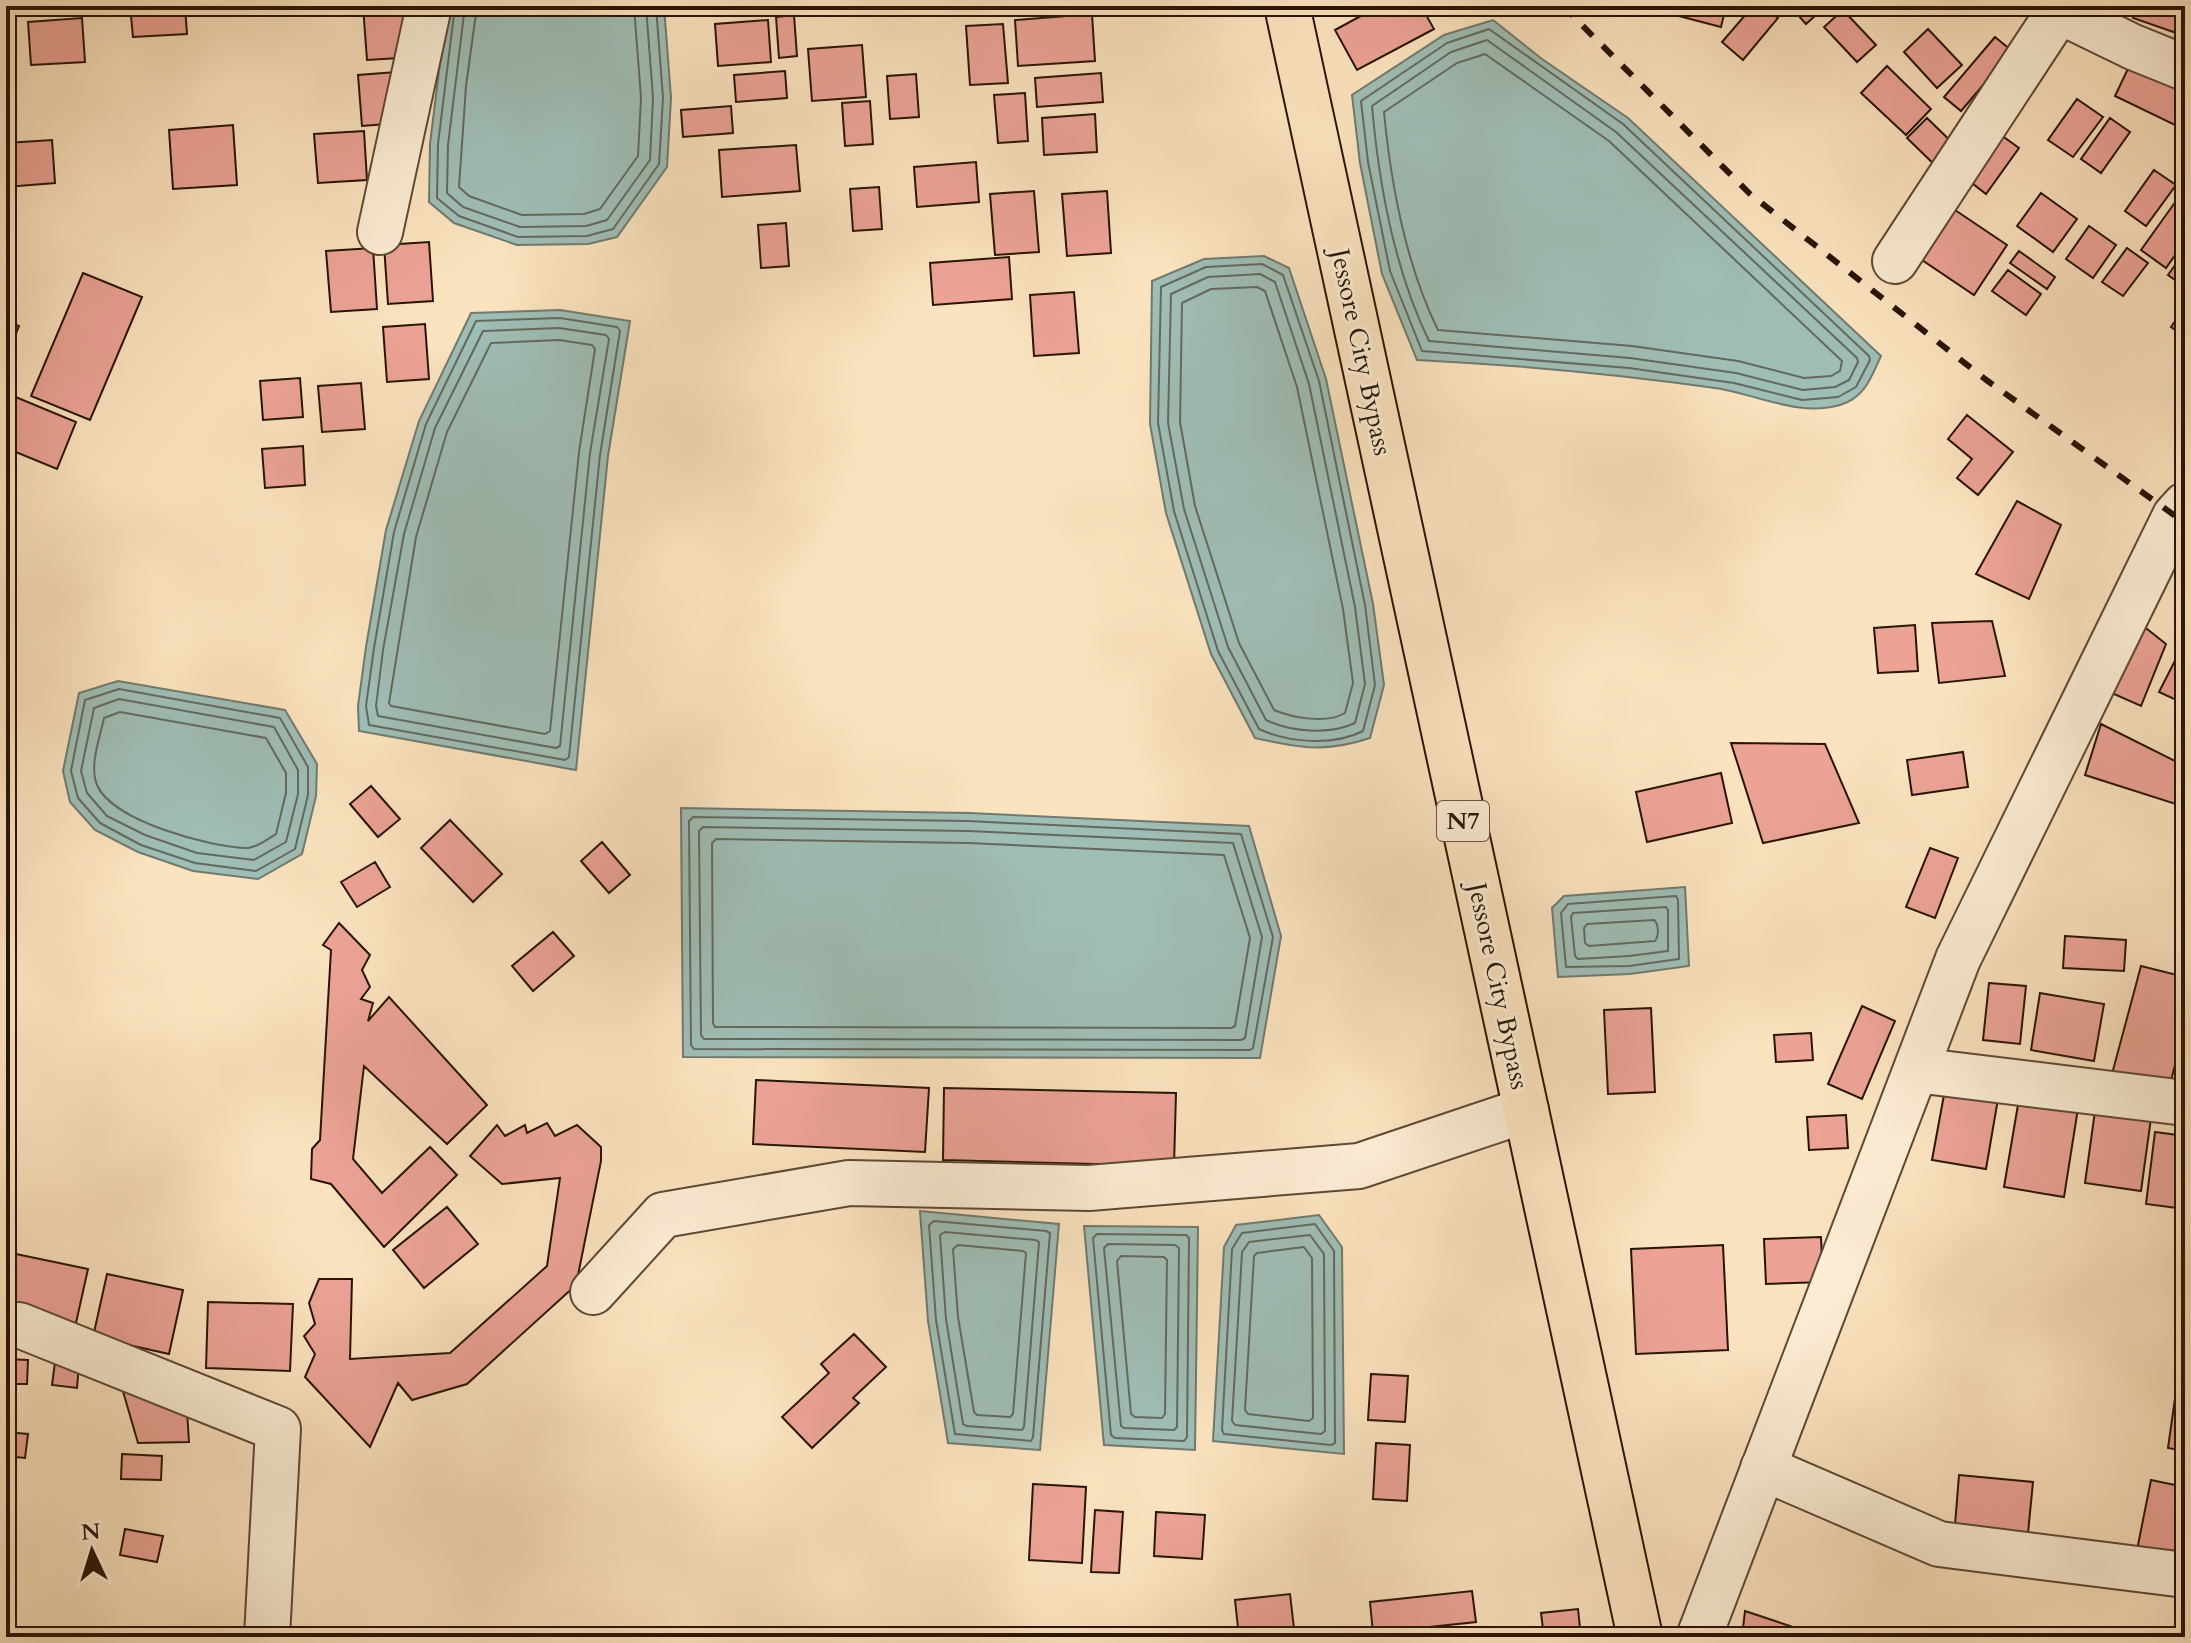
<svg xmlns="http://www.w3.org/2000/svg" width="2191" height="1643" font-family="Cardo,serif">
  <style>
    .water { fill: #9fbeb6; stroke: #707a6f; stroke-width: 2 }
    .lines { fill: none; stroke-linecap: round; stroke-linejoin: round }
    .shore { stroke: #64695e; stroke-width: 2 }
    .building { fill: #eca396; stroke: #291405; stroke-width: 2 }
    .street-casing { stroke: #5e4834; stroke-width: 48 }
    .highway-casing { stroke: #291405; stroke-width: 48 }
    .street { stroke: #fcedd5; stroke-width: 44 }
    .highway { stroke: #fbe3bf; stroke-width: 44 }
    .rail { stroke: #291405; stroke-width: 6; stroke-dasharray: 14 14; stroke-linecap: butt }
    .labels { text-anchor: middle; stroke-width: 6; stroke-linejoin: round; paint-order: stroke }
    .shield { fill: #fcedd5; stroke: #685543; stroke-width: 2 }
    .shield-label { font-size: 24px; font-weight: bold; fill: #291405 }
    .street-label { font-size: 26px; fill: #291405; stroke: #fcedd5 }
  </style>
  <rect width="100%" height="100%" fill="#fbe3bf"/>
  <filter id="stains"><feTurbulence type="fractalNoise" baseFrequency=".0025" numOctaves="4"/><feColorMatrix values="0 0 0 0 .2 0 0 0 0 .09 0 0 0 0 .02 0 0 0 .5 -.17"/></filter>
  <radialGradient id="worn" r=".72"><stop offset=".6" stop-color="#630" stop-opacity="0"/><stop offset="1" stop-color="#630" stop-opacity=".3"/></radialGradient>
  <!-- water -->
  <path class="water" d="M447,6h217l7,92 -4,69 -50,70 -29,7 -71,1 -63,-22 -25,-21 1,-58z
    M1493,20l49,39 86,59 253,238c-10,21 -16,42 -41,49 -42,12 -84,-11 -125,-17 -99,-14 -198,-23 -298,-28l-35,-86 -22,-111 -8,-68 92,-60z
    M1264,256l25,12 37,111 47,225 11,81 -14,53c-45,15 -70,10 -115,0l-44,-84 -45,-141 -16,-89 2,-143 52,-22z
    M560,310l70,11 -22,135 -32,314 -217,-39 -1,-25 8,-59 20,-117 33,-109 52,-108z
    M118,681l167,29 32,54 -1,32 -14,58 -44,25 -65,-8 -55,-19 -43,-22 -25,-28 -7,-31 16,-78z
    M681,808l288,5 280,13 32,110 -21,122 -577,-1z
    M1685,887l4,79 -59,8 -72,3 -6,-69 12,-12z
    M920,1211l139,13 -19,226 -92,-7 -20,-122z
    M1319,1215l23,32 2,207 -131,-13 11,-194 12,-22z
    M1084,1226l114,1 -3,223 -91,-5z"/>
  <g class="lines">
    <!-- shore -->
    <path class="shore" d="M455,6l-17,138 -1,54 22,18 59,21 69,-1 26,-7 46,-65 4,-66 -7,-92
      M465,6l-17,139 -1,48 16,14 57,20 66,-1 21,-6 43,-60 3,-62 -7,-92
      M477,6l-11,80 -7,101 10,9 53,19 62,-1 16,-5 38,-53 3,-58 -7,-92
      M1489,29l134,95 246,232 1,4 -14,27 -18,10 -36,3 -68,-17 -105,-15 -207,-17 -32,-80 -22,-109 -7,-61 86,-58z
      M1487,40l129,92 241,226 1,4 -9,18 -14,7 -32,3 -67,-17 -106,-15 -201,-17c-35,-72 -50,-155 -57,-235l79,-54z
      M1485,54l124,87 233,220 -2,10 -9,5 -27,2 -66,-17 -106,-15 -194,-16c-33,-67 -47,-145 -54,-218l73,-49z
      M1262,264l21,11 36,106 46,224 10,80 -12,46c-29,15 -74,12 -104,-2l-41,-78 -44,-140 -16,-88 3,-136 45,-20z
      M1260,274l15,8 34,102 46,223 10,77 -10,39c-25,12 -64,9 -89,-3l-38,-73 -44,-138 -16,-86 3,-129 37,-17z
      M1257,287l8,4 32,96 46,222 10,74 -8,30c-18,11 -52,5 -71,-3l-35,-67 -44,-137 -15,-84 2,-119 29,-14z
      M560,318l57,9 3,4 -20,124 -31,302 -4,3 -196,-35 -3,-19 8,-58 20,-116 32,-108 50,-103z
      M559,328l47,7 3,4 -19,114 -30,293 -4,2 -178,-32 -2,-10 7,-56 21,-116 31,-106 48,-97z
      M559,340l33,5 3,4 -16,103 -29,279 -5,3 -154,-28 -2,-3 27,-166 31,-105 44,-89z
      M119,689l161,29 28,49v28l-13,54 -39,22 -61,-8 -54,-18 -41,-22 -22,-25 -7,-27 14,-71z
      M119,699l155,28 24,43v24l-12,48 -32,18 -57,-7 -52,-18 -38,-19 -20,-23 -6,-22 13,-63z
      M120,712l146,26 20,35v20l-10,41c-8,5 -18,13 -28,14 -36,0 -136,-27 -151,-63 -8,-20 3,-47 7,-67z
      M693,817l275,4 273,13 32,103 -20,111 -3,2 -556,-1 -3,-4 -2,-224z
      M703,827l265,4 265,12 29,94 -17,101 -4,2 -537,-1 -3,-4 -2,-204z
      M716,839l252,4 256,12 26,83 -15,88 -4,2 -516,-1 -2,-4 -1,-180z
      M1676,896l2,4 1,59 -50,7 -63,1 -5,-54 7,-9z
      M1666,907l2,3v41l-39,5 -51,3 -3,-3 -4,-39 2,-4z
      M1654,920c5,4 5,16 1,21l-66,5 -4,-3 -1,-15 3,-4z
      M934,1221l112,10 4,2 -17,204 -2,4 -76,-7 -19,-114 -7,-95z
      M1315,1224l19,27 1,192 -4,2 -107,-11 -2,-4 10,-181 10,-16z
      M945,1232l91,8 3,2 -15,185 -2,3 -55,-4 -4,-2 -17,-105 -6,-84z
      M1097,1234l89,1 3,3 -2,199 -3,4 -69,-3 -4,-3 -18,-197z
      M1310,1235l14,19 1,177 -4,3 -86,-9 -3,-4 10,-169 7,-10z
      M1108,1244l67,1 4,3 -2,179 -3,3 -50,-2 -3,-2 -17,-178z
      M958,1245l65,6 3,2 -13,161 -3,3 -33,-2 -3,-3 -16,-95 -5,-68z
      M1304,1247l8,11 1,160 -4,3 -61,-7 -3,-4 9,-154 3,-3z
      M1121,1256l43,1 3,3 -2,154 -3,4 -27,-1 -4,-3 -14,-153z"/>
  </g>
  <!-- building -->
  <path class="building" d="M130,6h55l2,28 -54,3z
    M363,6h49l3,51 -48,3z
    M1379,6h42l13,23 -77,41 -22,-40z
    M1678,6h48l-5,21 -46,-12z
    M1753,6h10l15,12 -35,42 -21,-18z
    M1790,6h36l-20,18z
    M2137,6h48v30l-52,-18z
    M1843,10l33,35 -19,17 -33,-35z
    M1092,14l3,47 -77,5 -3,-46z
    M794,15l3,41 -18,2 -3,-41z
    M82,18l3,44 -54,3 -3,-43z
    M768,20l3,42 -53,4 -3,-42z
    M1003,24l5,59 -38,2 -4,-59z
    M1928,29l34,36 -25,23 -33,-36z
    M1995,37l17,14 -51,60 -17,-14z
    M862,45l4,52 -54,4 -4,-52z
    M2133,58l52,25v27l-8,16 -62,-30z
    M1887,66l44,43 -25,26 -45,-42z
    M785,71l2,27 -51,4 -2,-27z
    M396,72l3,51 -37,3 -4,-51z
    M1101,73l2,29 -66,5 -2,-29z
    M916,74l3,43 -29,2 -3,-43z
    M1025,93l3,48 -30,2 -4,-48z
    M2077,99l26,18 -30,40 -25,-17z
    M870,101l3,43 -28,2 -3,-43z
    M731,106l2,27 -50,4 -2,-27z
    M1095,114l2,38 -53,3 -2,-37z
    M1927,118l37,36 -20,20 -37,-36z
    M2110,118l20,14 -29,41 -20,-14z
    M233,125l4,60 -64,4 -4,-59z
    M364,131l3,49 -49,3 -4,-49z
    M2001,135l18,13 -33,46 -18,-14z
    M52,140l3,43 -49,4v-44z
    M796,145l4,46 -78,6 -3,-47z
    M976,162l3,40 -62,5 -3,-40z
    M2154,170l22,15 -30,41 -21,-15z
    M879,187l3,42 -29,2 -3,-42z
    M1034,191l5,61 -44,3 -5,-61z
    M1107,191l4,62 -44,3 -5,-62z
    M2041,193l36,26 -24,33 -36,-26z
    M2176,201l9,6v34l-19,27 -25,-18z
    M1952,208l55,37 -33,50 -55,-37z
    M786,223l3,43 -28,2 -3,-43z
    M2089,226l27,19 -23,33 -27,-19z
    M429,242l4,59 -45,3 -4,-59z
    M373,248l4,61 -46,3 -5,-61z
    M2127,248l21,15 -25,33 -21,-14z
    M2019,251l36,26 -8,12 -37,-26z
    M2185,251v36l-17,-12z
    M1009,257l3,42 -79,6 -3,-42z
    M2008,270l33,24 -15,21 -34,-24z
    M83,273l59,24 -52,123 -59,-24z
    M1074,292l5,61 -45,3 -4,-61z
    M2185,307v30l-14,-10z
    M6,321l13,5 -13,32z
    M425,324l4,55 -42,3 -4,-55z
    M300,378l3,39 -40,3 -3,-39z
    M361,383l4,46 -43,3 -4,-46z
    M6,393l70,29 -19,47 -51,-21z
    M1967,415l46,37 -35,43 -21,-17 15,-19 -24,-20z
    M303,446l2,39 -40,3 -3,-39z
    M2017,501l44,24 -32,74 -53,-25z
    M1992,621l13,55 -66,7 -7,-60z
    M2137,621l29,23 -25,62 -36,-16z
    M1915,625l3,46 -40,2 -4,-45z
    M2185,641v63l-26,-12z
    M2101,724l84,42v41l-100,-32z
    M1731,743l94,1 34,79 -96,20z
    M1963,752l5,35 -56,8 -5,-35z
    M1721,773l11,50 -85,19 -11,-50z
    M371,786l29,33 -22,18 -28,-33z
    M450,820l52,54 -29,28 -52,-54z
    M602,842l28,33 -21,18 -28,-32z
    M1930,848l28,10 -23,60 -29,-11z
    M375,862l15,25 -33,20 -16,-25z
    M339,923l31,32 -8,15 8,17 -9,12 12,4 -5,18 21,-24 98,108 -40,39 -83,-78 -11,93 29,34 48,-46 27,28 -73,72 -53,-63 -20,-5 1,-30 8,-9 11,-190 -8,-5z
    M553,932l21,24 -41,35 -21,-25z
    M2065,936l61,4 -2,31 -61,-3z
    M2141,966l44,11v50l-16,61 -57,-14z
    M1989,983l37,3 -6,58 -37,-4z
    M2040,993l64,11 -10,57 -63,-11z
    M1862,1006l33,15 -33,78 -34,-15z
    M1651,1008l4,84 -47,2 -4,-84z
    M1811,1033l2,27 -37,2 -2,-27z
    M756,1080l173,8 -4,64 -172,-8z
    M1946,1084l53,9 -13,76 -54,-9z
    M944,1088l232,5 -2,73 -231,-6z
    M2020,1093l59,9 -15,95 -60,-10z
    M2095,1111l56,7 -10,73 -56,-8z
    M1846,1115l2,33 -39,2 -2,-33z
    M547,1123l8,13 22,-11 24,22v14l-25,124 -109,99 -55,16 -14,-17 -28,64 -65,-70 10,-23 -11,-18 11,-12 -6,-21 10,-24h33l-2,80 100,-6 97,-87 13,-88 -58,6 -32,-28 27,-31 8,11 20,-11 2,8z
    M2155,1132l30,4v73l-39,-5z
    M447,1207l31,37 -54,44 -31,-38z
    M1821,1237l2,45 -57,2 -2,-45z
    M1723,1245l5,105 -92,4 -5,-105z
    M16,1254l72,15 -12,54 -70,-15z
    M107,1274l76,16 -14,64 -76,-17z
    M208,1302l85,2 -3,67 -84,-3z
    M854,1334l32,33 -33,31 6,5 -47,45 -30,-31 47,-44 -8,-9z
    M6,1359l22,1 -1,24h-21z
    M55,1362l24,2 -2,24 -25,-3z
    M1371,1374l37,2 -3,46 -37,-2z
    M2178,1377l7,1v73l-17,-3z
    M122,1388l64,6 3,48 -51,1z
    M6,1432l22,2 -3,24 -19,-2z
    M1376,1443l34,2 -3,56 -34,-2z
    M122,1454l40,2 -1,24 -40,-1z
    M1959,1475l74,7 -5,51 -73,-8z
    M2151,1480l34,7v72l-48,-9z
    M1033,1484l53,3 -4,76 -53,-3z
    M1095,1510l28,2 -4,61 -28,-1z
    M1156,1512l49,3 -3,44 -48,-3z
    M125,1529l38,7 -6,26 -37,-7z
    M1472,1591l4,31 -103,11 -3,-31z
    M1290,1594l5,43h-56l-4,-37z
    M1578,1609l3,28h-37l-3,-24z
    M1745,1611l78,26h-81z"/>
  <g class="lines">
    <defs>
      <path id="street" d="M380,232l49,-226
        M1895,261l164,-250 74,36 52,21
        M1916,1070l269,33
        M593,1292l70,-77 186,-32 240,5 270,-22 167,-56
        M19,1325l259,104 -11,208
        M1763,1468l176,76 246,31
        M1699,1637l259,-678 217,-443 10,-11"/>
      <path id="highway" d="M1287,6l353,1631"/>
    </defs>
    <!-- street casing -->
    <use href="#street" class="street-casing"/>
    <!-- highway casing -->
    <use href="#highway" class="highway-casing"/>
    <!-- street -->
    <use href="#street" class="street"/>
    <!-- highway -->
    <use href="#highway" class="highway"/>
    <!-- rail -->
    <path class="rail" d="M1563,6l187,188 235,185 200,144"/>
  </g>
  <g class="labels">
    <!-- shield labels -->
    <rect class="shield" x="1437" y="801" width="52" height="40" rx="6"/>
    <g class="shield-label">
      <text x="1463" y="829">N7</text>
    </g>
    <!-- street labels -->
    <g class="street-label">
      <text transform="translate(1362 352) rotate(78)" y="9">Jessore City Bypass</text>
      <text transform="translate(1499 986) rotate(78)" y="9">Jessore City Bypass</text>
    </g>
  </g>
  <!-- margin -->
  <rect width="2191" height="1643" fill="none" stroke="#fbe3bf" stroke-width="32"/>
  <rect x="8" y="8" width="2175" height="1627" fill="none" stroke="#291405" stroke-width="4"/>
  <rect x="16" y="16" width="2159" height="1611" fill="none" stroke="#291405" stroke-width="2"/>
  <!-- north arrow -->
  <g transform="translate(92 1551) rotate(356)" stroke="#fcedd5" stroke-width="6" paint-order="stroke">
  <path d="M0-6L14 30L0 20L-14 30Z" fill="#291405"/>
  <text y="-12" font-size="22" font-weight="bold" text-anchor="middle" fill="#291405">N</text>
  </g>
  <rect width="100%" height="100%" filter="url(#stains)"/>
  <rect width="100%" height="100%" fill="url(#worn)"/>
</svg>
